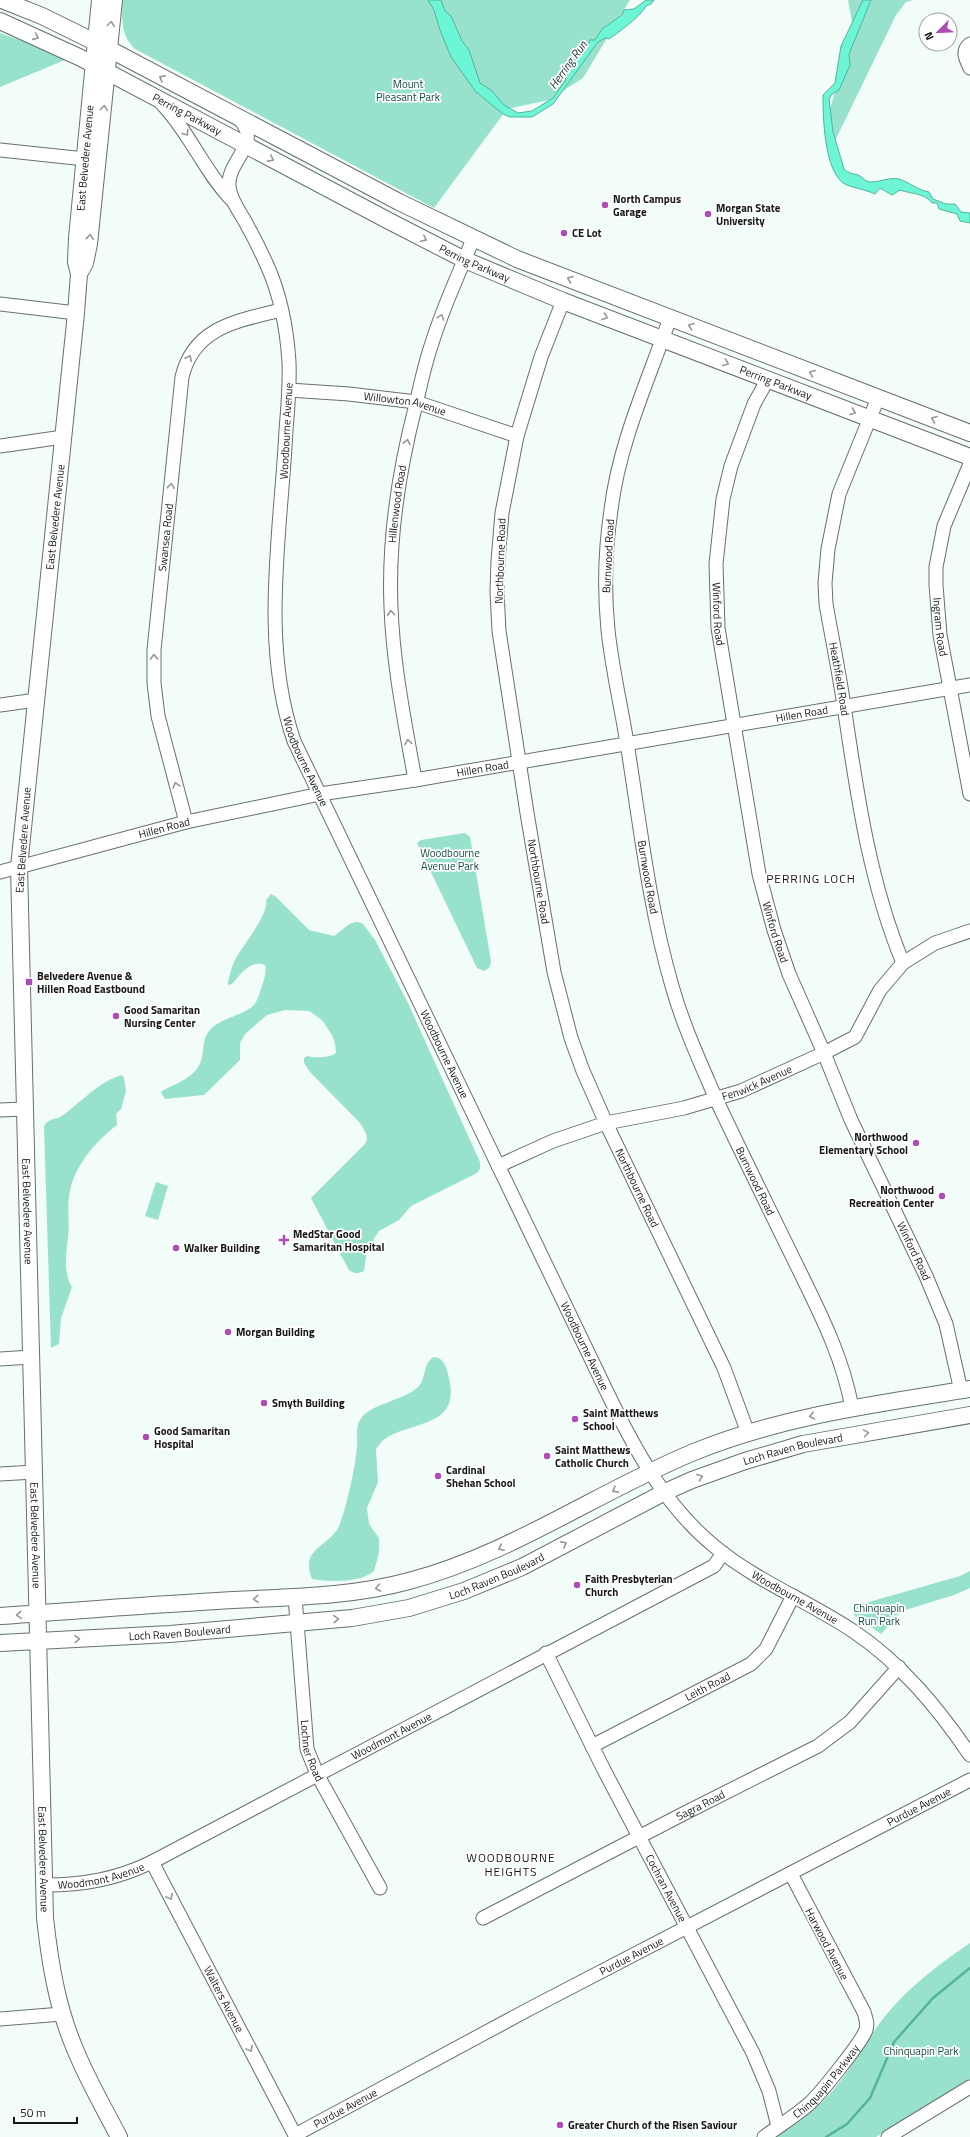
<svg xmlns="http://www.w3.org/2000/svg" width="970" height="2137" font-family="'Titillium Web',sans-serif">
  <style>
    .green { fill: #98e1cd }
    .water { fill: #6df6d6; stroke: #53b39d }
    .lines { fill: none; stroke-linecap: round; stroke-linejoin: round }
    .stream { stroke: #53b39d; stroke-width: 2.5 }
    .minor-casing { stroke: #68706e; stroke-width: 15 }
    .major-casing { stroke: #68706e; stroke-width: 18 }
    .minor { stroke: #fff; stroke-width: 13 }
    .major { stroke: #fff; stroke-width: 16 }
    .oneway { stroke: #969797 }
    .poi-dot { fill: #ad4cb4; stroke: #fff; stroke-width: 1.5 }
    .labels { text-anchor: middle; stroke-width: 3.5; stroke-linejoin: round; paint-order: stroke }
    .park-label { font-size: 11px; fill: #114d41; stroke: #fff }
    .street-label { font-size: 11px; fill: #151817; stroke: #fff }
    .poi-label { font-size: 11px; font-weight: bold; fill: #151817; stroke: #fff; text-anchor: start }
    .water-label { font-size: 12px; font-style: italic; fill: #203731; stroke: #fff }
    .neighbourhood-label { font-size: 12px; letter-spacing: 1px; fill: #151817; stroke: #fff }
  </style>
  <rect width="100%" height="100%" fill="#f2fcf8"/>
  <!-- green -->
  <path class="green" d="M123,0h507l-47,78 -34,22 -42,9 -73,99 -299,-159c-14,-13 -14,-31 -12,-49z
    M848,0h65l-7,2 -10,13 -62,128 -7,-23 26,-92z
    M0,33l39,14 26,13 -65,27z
    M465,833l5,4 21,124 -1,6 -6,4 -7,-3 -60,-125 4,-3z
    M271,894l4,2 34,34 25,6c8,-5 15,-15 24,-14l5,2 12,16 32,61 73,161v7l-3,4 -66,33 -12,14 -20,11 -12,18 -3,22c-7,3 -9,3 -15,-1l-38,-72 54,-54c5,-8 -1,-14 -5,-21l-50,-51 -6,-9v-5l3,-2c7,2 23,2 29,-3l-1,-10 -3,-8 -10,-15 -13,-9 -24,-1 -18,5 -22,19 -5,9v17l-36,35 -39,4 -4,-6 1,-2c15,-8 37,-15 40,-34 2,-9 1,-19 7,-26 12,-14 32,-14 45,-26 4,-5 6,-13 8,-19 2,-6 5,-16 3,-21 -15,-6 -25,10 -33,19l-4,1v-3c2,-8 4,-17 8,-24 7,-12 34,-46 30,-58z
    M122,1075l2,3 2,13 -5,18 -5,5 1,11c-22,17 -45,43 -48,72 -2,13 1,26 -1,40 -2,17 -5,35 4,50l-11,31 -2,26 -8,4 -7,-222c4,-8 12,-6 18,-10 18,-13 39,-36 60,-41z
    M156,1182l12,4 -10,34 -13,-4z
    M434,1357c10,1 12,10 14,17 14,51 -27,46 -59,62l-7,5 -6,8 2,33 -11,26 2,16 10,14v15l-5,18c-13,12 -46,11 -62,8 -13,-32 19,-32 28,-55 7,-19 15,-56 17,-77 1,-9 -2,-19 3,-27 9,-16 42,-19 57,-32 10,-8 5,-25 17,-31z
    M970,1571v17l-16,7 -52,16 -21,23 -27,-19 1,-9 105,-30z
    M970,1943v136l-94,58h-102c15,-11 34,-21 47,-34 23,-22 38,-50 56,-76 25,-35 58,-60 93,-84z"/>
  <!-- water -->
  <path class="water" d="M428,0h13l4,11 6,5 11,25 7,9 11,33 11,7 13,15 14,8 14,-2 21,-13 12,-17 6,-17 15,-16 4,-8h5l7,-11 20,-14 2,-5 10,-1 12,-9h8l-3,4 -5,2c-4,9 -28,27 -37,33l-4,-1 -7,4 -45,62 -21,13h-22l-7,-3 -27,-22 -25,-35 -11,-27 -6,-20z
    M863,0h8l-22,54 1,11 -11,25 -7,4 -3,5 4,33 11,37c5,5 8,4 14,6 5,2 7,7 13,7 9,0 19,-5 28,-3 10,3 20,12 30,13l4,7 13,5h9l6,8 9,1v10l-10,-2 -3,-7 -18,-5 -2,-6h-5c-7,-10 -21,-9 -32,-13l-8,5 -12,-7 -5,6c-10,-5 -24,-6 -32,-11 -19,-15 -20,-66 -20,-88l12,-12 6,-37z"/>
  <g class="lines">
    <!-- stream -->
    <path class="stream" d="M826,2137l21,-13 23,-26 24,-56 39,-44 37,-30"/>
    <defs>
      <g id="minor">
        <path d="M970,44c-9,7 -4,15 0,24"/>
        <path d="M162,104c28,29 42,67 69,95"/>
        <path id="s1" d="M239,118c3,4 7,10 8,14 4,17 -20,34 -18,54 1,15 13,28 19,41 7,12 13,25 19,38 13,29 20,65 22,97 1,23 -1,45 -3,68 -5,102 -26,212 8,311l313,651c27,56 58,114 107,154 42,35 94,55 139,85 48,32 85,77 117,124"/>
        <path d="M0,150l85,9"/>
        <path id="s2" d="M563,301l-22,56 -24,79 -15,77 -4,48 -1,30 2,40 28,182 27,159 17,66 12,33 23,52 118,245 24,65"/>
        <path d="M0,304l76,9"/>
        <path id="s3" d="M670,318c-22,63 -51,125 -59,192 -6,40 -7,80 -3,120 4,38 13,76 19,113 13,81 22,164 45,243 11,39 28,76 44,113 27,57 55,114 83,171 22,45 44,88 53,138"/>
        <path id="s4" d="M768,379l-14,25 -23,62 -8,33 -7,65 2,64 41,246 15,56 15,44 35,79 27,67 75,156 20,48 15,67"/>
        <path id="s5" d="M289,390l60,4 67,8 101,34"/>
        <path id="s6" d="M878,398l-39,96 -11,55 -3,34 1,21c6,34 13,68 18,102 13,87 25,175 59,257"/>
        <path d="M0,446l63,-9"/>
        <path id="s7" d="M970,464l-26,62 -8,41v18l4,50 30,159"/>
        <path d="M0,705l36,-5"/>
        <path id="s8" d="M415,780c-10,-57 -22,-115 -24,-173 -3,-69 8,-137 25,-203 5,-21 9,-41 16,-61 11,-36 27,-69 41,-104"/>
        <path id="s9" d="M186,822l-28,-106 -4,-33v-33l28,-273c12,-50 55,-56 99,-67"/>
        <path id="s10" d="M0,872l186,-50 134,-28 95,-14 555,-95"/>
        <path d="M0,1110l25,-1"/>
        <path id="s11" d="M498,1166l55,-25 53,-18 78,-15 57,-17 83,-38 31,-16 25,-47 23,-27 32,-20 35,-12"/>
        <path d="M0,1359l32,-2"/>
        <path d="M0,1474l35,-2"/>
        <path id="s12" d="M295,1597l12,152 10,25 63,114"/>
        <path id="s13" d="M546,1653l58,117 149,283 16,38 9,35"/>
        <path id="s14" d="M592,1746l159,-82 15,-15 27,-53"/>
        <path id="s15" d="M152,1862l144,275"/>
        <path id="s16" d="M45,1885c39,0 72,-6 107,-23l562,-296 9,-13"/>
        <path id="s17" d="M483,1918l200,-104 135,-68 32,-24 49,-55"/>
        <path d="M0,2019l62,-5"/>
        <path id="s18" d="M295,2135l238,-128 437,-227"/>
        <path id="s19" d="M764,2137c15,-11 31,-21 45,-33 11,-10 52,-61 57,-74 2,-6 0,-11 -2,-18l-73,-138"/>
        <path d="M888,2137l82,-50"/>
      </g>
      <g id="major">
        <path d="M2,0l40,16 67,33 290,153 118,57 453,174"/>
        <path id="s20" d="M100,0l-23,238 -1,24 3,12 -3,39 -57,554 26,1051c5,45 12,89 30,131 12,30 29,59 44,88"/>
        <path id="s21" d="M0,21l81,37 308,163 76,39 98,41 407,156"/>
        <path d="M80,272l5,-9 4,-19 25,-244"/>
        <path d="M0,1616c72,-5 145,-11 217,-15 63,-4 130,-3 192,-20 102,-27 188,-89 285,-129 88,-36 183,-48 276,-63"/>
        <path id="s22" d="M0,1643l170,-9 182,-16 57,-10 55,-17 58,-24 143,-75 27,-12 53,-19 58,-17 167,-29"/>
      </g>
    </defs>
    <!-- minor casing -->
    <use href="#minor" class="minor-casing"/>
    <!-- major casing -->
    <use href="#major" class="major-casing"/>
    <!-- minor -->
    <use href="#minor" class="minor"/>
    <!-- major -->
    <use href="#major" class="major"/>
  </g>
  <!-- one-way arrows -->
  <defs><path id="oneway-chevron" d="M-2-3.5L2.5 0L-2 3.5" fill="none" stroke-width="1.6" stroke-linecap="round" stroke-linejoin="round"/></defs>
  <g class="oneway">
    <use href="#oneway-chevron" transform="translate(111 24) rotate(-83)"/>
    <use href="#oneway-chevron" transform="translate(36 37) rotate(24)"/>
    <use href="#oneway-chevron" transform="translate(162 78) rotate(-152)"/>
    <use href="#oneway-chevron" transform="translate(104 108) rotate(-83)"/>
    <use href="#oneway-chevron" transform="translate(186 133) rotate(54)"/>
    <use href="#oneway-chevron" transform="translate(271 159) rotate(28)"/>
    <use href="#oneway-chevron" transform="translate(90 237) rotate(-84)"/>
    <use href="#oneway-chevron" transform="translate(424 239) rotate(27)"/>
    <use href="#oneway-chevron" transform="translate(570 279) rotate(-159)"/>
    <use href="#oneway-chevron" transform="translate(441 317) rotate(-70)"/>
    <use href="#oneway-chevron" transform="translate(605 317) rotate(20)"/>
    <use href="#oneway-chevron" transform="translate(691 326) rotate(-159)"/>
    <use href="#oneway-chevron" transform="translate(189 358) rotate(-63)"/>
    <use href="#oneway-chevron" transform="translate(726 363) rotate(21)"/>
    <use href="#oneway-chevron" transform="translate(812 373) rotate(-159)"/>
    <use href="#oneway-chevron" transform="translate(853 412) rotate(21)"/>
    <use href="#oneway-chevron" transform="translate(934 419) rotate(-159)"/>
    <use href="#oneway-chevron" transform="translate(407 442) rotate(-78)"/>
    <use href="#oneway-chevron" transform="translate(171 486) rotate(-84)"/>
    <use href="#oneway-chevron" transform="translate(391 613) rotate(-94)"/>
    <use href="#oneway-chevron" transform="translate(154 657) rotate(-90)"/>
    <use href="#oneway-chevron" transform="translate(408 742) rotate(-99)"/>
    <use href="#oneway-chevron" transform="translate(176 785) rotate(-105)"/>
    <use href="#oneway-chevron" transform="translate(812 1416) rotate(167)"/>
    <use href="#oneway-chevron" transform="translate(866 1433) rotate(-9)"/>
    <use href="#oneway-chevron" transform="translate(700 1477) rotate(-20)"/>
    <use href="#oneway-chevron" transform="translate(615 1490) rotate(152)"/>
    <use href="#oneway-chevron" transform="translate(564 1544) rotate(-28)"/>
    <use href="#oneway-chevron" transform="translate(501 1548) rotate(155)"/>
    <use href="#oneway-chevron" transform="translate(378 1588) rotate(169)"/>
    <use href="#oneway-chevron" transform="translate(256 1599) rotate(177)"/>
    <use href="#oneway-chevron" transform="translate(19 1615) rotate(177)"/>
    <use href="#oneway-chevron" transform="translate(336 1619) rotate(-4)"/>
    <use href="#oneway-chevron" transform="translate(77 1639) rotate(-2)"/>
    <use href="#oneway-chevron" transform="translate(170 1897) rotate(62)"/>
    <use href="#oneway-chevron" transform="translate(250 2049) rotate(62)"/>
  </g>
  <!-- markers -->
  <g class="poi-dot">
    <circle cx="605" cy="205" r="4"/>
    <circle cx="708" cy="214" r="4"/>
    <circle cx="564" cy="233" r="4"/>
    <rect x="25" y="978" width="8" height="8" rx="2"/>
    <circle cx="116" cy="1016" r="4"/>
    <circle cx="916" cy="1143" r="4"/>
    <circle cx="942" cy="1196" r="4"/>
    <path d="M282 1234h4v4h4v4h-4v4h-4v-4h-4v-4h4z"/>
    <circle cx="176" cy="1248" r="4"/>
    <circle cx="228" cy="1332" r="4"/>
    <circle cx="264" cy="1403" r="4"/>
    <circle cx="575" cy="1419" r="4"/>
    <circle cx="146" cy="1437" r="4"/>
    <circle cx="547" cy="1456" r="4"/>
    <circle cx="438" cy="1476" r="4"/>
    <circle cx="577" cy="1585" r="4"/>
    <circle cx="560" cy="2125" r="4"/>
  </g>
  <g class="labels">
    <!-- park labels -->
    <g class="park-label">
      <text x="408" y="88">Mount<tspan x="408" dy="13">Pleasant Park</tspan></text>
      <text x="450" y="857">Woodbourne<tspan x="450" dy="13">Avenue Park</tspan></text>
      <text x="879" y="1612">Chinquapin<tspan x="879" dy="13">Run Park</tspan></text>
      <text x="921" y="2055">Chinquapin Park</text>
    </g>
    <!-- street labels -->
    <g class="street-label">
      <text dy="4" stroke="none"><textPath href="#s21" startOffset="209">Perring Parkway</textPath></text>
      <text transform="translate(85 158) rotate(-85)" y="4">East Belvedere Avenue</text>
      <text dy="4" stroke="none"><textPath href="#s21" startOffset="533">Perring Parkway</textPath></text>
      <text dy="4" stroke="none"><textPath href="#s21" startOffset="857">Perring Parkway</textPath></text>
      <text dy="4" stroke="none"><textPath href="#s5" startOffset="117">Willowton Avenue</textPath></text>
      <text transform="translate(286 431) rotate(-87)" y="4">Woodbourne Avenue</text>
      <text dy="4" stroke="none"><textPath href="#s8" startOffset="278">Hillenwood Road</textPath></text>
      <text transform="translate(55 517) rotate(-84)" y="4">East Belvedere Avenue</text>
      <text dy="4" stroke="none"><textPath href="#s9" startOffset="289">Swansea Road</textPath></text>
      <text transform="translate(608 556) rotate(-87)" y="4">Burnwood Road</text>
      <text transform="translate(500 561) rotate(-88)" y="4">Northbourne Road</text>
      <text dy="4" stroke="none"><textPath href="#s4" startOffset="244">Winford Road</textPath></text>
      <text dy="4" stroke="none"><textPath href="#s7" startOffset="169">Ingram Road</textPath></text>
      <text dy="4" stroke="none"><textPath href="#s6" startOffset="291">Heathfield Road</textPath></text>
      <text dy="4" stroke="none"><textPath href="#s10" startOffset="818">Hillen Road</textPath></text>
      <text dy="4" stroke="none"><textPath href="#s1" startOffset="667">Woodbourne Avenue</textPath></text>
      <text dy="4" stroke="none"><textPath href="#s10" startOffset="494">Hillen Road</textPath></text>
      <text dy="4" stroke="none"><textPath href="#s10" startOffset="170">Hillen Road</textPath></text>
      <text transform="translate(23 840) rotate(-86)" y="4">East Belvedere Avenue</text>
      <text dy="4" stroke="none"><textPath href="#s3" startOffset="572">Burnwood Road</textPath></text>
      <text dy="4" stroke="none"><textPath href="#s2" startOffset="593">Northbourne Road</textPath></text>
      <text dy="4" stroke="none"><textPath href="#s4" startOffset="568">Winford Road</textPath></text>
      <text dy="4" stroke="none"><textPath href="#s1" startOffset="991">Woodbourne Avenue</textPath></text>
      <text dy="4" stroke="none"><textPath href="#s11" startOffset="273">Fenwick Avenue</textPath></text>
      <text dy="4" stroke="none"><textPath href="#s3" startOffset="896">Burnwood Road</textPath></text>
      <text dy="4" stroke="none"><textPath href="#s2" startOffset="917">Northbourne Road</textPath></text>
      <text dy="4" stroke="none"><textPath href="#s20" startOffset="1216">East Belvedere Avenue</textPath></text>
      <text dy="4" stroke="none"><textPath href="#s4" startOffset="916">Winford Road</textPath></text>
      <text dy="4" stroke="none"><textPath href="#s1" startOffset="1315">Woodbourne Avenue</textPath></text>
      <text dy="4" stroke="none"><textPath href="#s22" startOffset="828">Loch Raven Boulevard</textPath></text>
      <text dy="4" stroke="none"><textPath href="#s20" startOffset="1540">East Belvedere Avenue</textPath></text>
      <text dy="4" stroke="none"><textPath href="#s22" startOffset="504">Loch Raven Boulevard</textPath></text>
      <text dy="4" stroke="none"><textPath href="#s1" startOffset="1651">Woodbourne Avenue</textPath></text>
      <text dy="4" stroke="none"><textPath href="#s22" startOffset="180">Loch Raven Boulevard</textPath></text>
      <text dy="4" stroke="none"><textPath href="#s14" startOffset="130">Leith Road</textPath></text>
      <text dy="4" stroke="none"><textPath href="#s16" startOffset="381">Woodmont Avenue</textPath></text>
      <text dy="4" stroke="none"><textPath href="#s12" startOffset="155">Lochner Road</textPath></text>
      <text dy="4" stroke="none"><textPath href="#s17" startOffset="245">Sagra Road</textPath></text>
      <text dy="4" stroke="none"><textPath href="#s18" startOffset="705">Purdue Avenue</textPath></text>
      <text dy="4" stroke="none"><textPath href="#s20" startOffset="1864">East Belvedere Avenue</textPath></text>
      <text dy="4" stroke="none"><textPath href="#s16" startOffset="57">Woodmont Avenue</textPath></text>
      <text dy="4" stroke="none"><textPath href="#s13" startOffset="264">Cochran Avenue</textPath></text>
      <text transform="translate(827 1944) rotate(62)" y="4">Harwood Avenue</text>
      <text dy="4" stroke="none"><textPath href="#s18" startOffset="381">Purdue Avenue</textPath></text>
      <text dy="4" stroke="none"><textPath href="#s15" startOffset="155">Walters Avenue</textPath></text>
      <text dy="4" stroke="none"><textPath href="#s19" startOffset="84">Chinquapin Parkway</textPath></text>
      <text dy="4" stroke="none"><textPath href="#s18" startOffset="57">Purdue Avenue</textPath></text>
    </g>
    <!-- poi labels -->
    <g class="poi-label">
      <text x="613" y="203">North Campus<tspan x="613" dy="13">Garage</tspan></text>
      <text x="716" y="212">Morgan State<tspan x="716" dy="13">University</tspan></text>
      <text x="572" y="237">CE Lot</text>
      <text x="37" y="980">Belvedere Avenue &amp;<tspan x="37" dy="13">Hillen Road Eastbound</tspan></text>
      <text x="124" y="1014">Good Samaritan<tspan x="124" dy="13">Nursing Center</tspan></text>
      <text x="908" y="1141" text-anchor="end">Northwood<tspan x="908" dy="13">Elementary School</tspan></text>
      <text x="934" y="1194" text-anchor="end">Northwood<tspan x="934" dy="13">Recreation Center</tspan></text>
      <text x="293" y="1238">MedStar Good<tspan x="293" dy="13">Samaritan Hospital</tspan></text>
      <text x="184" y="1252">Walker Building</text>
      <text x="236" y="1336">Morgan Building</text>
      <text x="272" y="1407">Smyth Building</text>
      <text x="583" y="1417">Saint Matthews<tspan x="583" dy="13">School</tspan></text>
      <text x="154" y="1435">Good Samaritan<tspan x="154" dy="13">Hospital</tspan></text>
      <text x="555" y="1454">Saint Matthews<tspan x="555" dy="13">Catholic Church</tspan></text>
      <text x="446" y="1474">Cardinal<tspan x="446" dy="13">Shehan School</tspan></text>
      <text x="585" y="1583">Faith Presbyterian<tspan x="585" dy="13">Church</tspan></text>
      <text x="568" y="2129">Greater Church of the Risen Saviour</text>
    </g>
    <!-- water labels -->
    <g class="water-label">
      <text transform="translate(568 65) rotate(-54)" y="4">Herring Run</text>
    </g>
    <!-- neighbourhood labels -->
    <g class="neighbourhood-label">
      <text x="811" y="883">PERRING LOCH</text>
      <text x="511" y="1862">WOODBOURNE<tspan x="511" dy="14">HEIGHTS</tspan></text>
    </g>
  </g>
  <!-- north arrow -->
  <g transform="translate(938 32) rotate(246)"><circle r="19" fill="#ffffff" stroke="#a1a3a2"/>
  <path d="M0-3L7 15L0 10L-7 15Z" fill="#ad4cb4"/>
  <text y="-6" font-size="11" font-weight="bold" text-anchor="middle" fill="#151817">N</text>
  </g>
  <!-- scale -->
  <path d="M14 2117v6h63v-6" fill="none" stroke="#151817" stroke-width="2"/>
  <text x="20" y="2117" font-size="12" fill="#151817" stroke="#ffffff" stroke-width="3" paint-order="stroke">50 m</text>
</svg>
